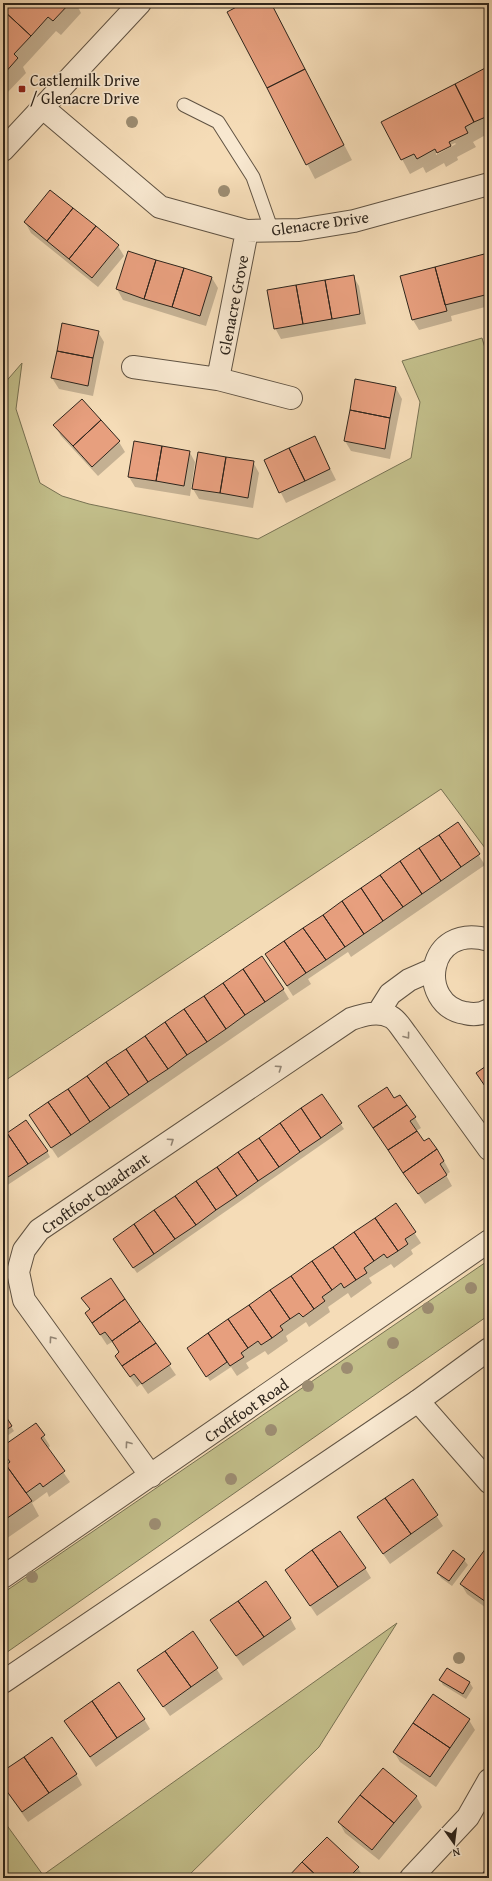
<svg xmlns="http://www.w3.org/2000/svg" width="492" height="1881" font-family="'Gentium Book Plus',serif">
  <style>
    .green { fill: #c2be8a; stroke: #787253 }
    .shadow { fill: #0003; fill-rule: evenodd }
    .building { fill: #e79f7e; stroke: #2e251c }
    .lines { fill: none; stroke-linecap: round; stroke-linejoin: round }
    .service-casing { stroke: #605343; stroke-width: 15 }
    .minor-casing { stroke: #605343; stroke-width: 24 }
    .tertiary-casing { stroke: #605343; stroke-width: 24 }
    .service { stroke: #f8e8d0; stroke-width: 13 }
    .minor { stroke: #f8e8d0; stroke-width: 22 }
    .tertiary { stroke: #f8e8d0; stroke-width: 22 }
    .tree { fill: #9c8c71 }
    .oneway { stroke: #938676 }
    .poi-dot { fill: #8f2418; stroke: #f8e8d0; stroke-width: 1.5 }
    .labels { text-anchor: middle; stroke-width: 3.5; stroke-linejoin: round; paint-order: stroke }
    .poi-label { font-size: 16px; fill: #2e251c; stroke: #f8e8d0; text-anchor: start }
    .street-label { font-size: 16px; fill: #2e251c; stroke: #f8e8d0 }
  </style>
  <rect width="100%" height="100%" fill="#f5dcb7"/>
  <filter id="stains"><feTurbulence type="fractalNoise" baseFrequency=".005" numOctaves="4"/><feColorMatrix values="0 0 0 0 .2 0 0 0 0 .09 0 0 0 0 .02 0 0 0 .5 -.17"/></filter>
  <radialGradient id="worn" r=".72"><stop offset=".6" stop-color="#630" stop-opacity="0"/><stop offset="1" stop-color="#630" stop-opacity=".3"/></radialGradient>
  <!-- green -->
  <path class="green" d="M482,338l3,10 4,-1v498l-4,3 -44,-59 -438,293v-697l19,-22 -6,46 24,74 22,13 27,8 169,35 153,-81 9,-56 -18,-41z
    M489,1260v55l-486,340v-62z
    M397,1623l-78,124 -133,131h-183v-58l40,55z"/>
  <!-- shadow -->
  <path class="shadow" d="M3,3h79l-4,4 3,6 -20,22 -5,-4 -33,36 3,6 -20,21 -3,-3z
    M247,3h24l81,157 -37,19 -86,-167z
    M489,68v65l-16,9 3,5 -19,10 1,3 -12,7 -2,-4 -18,10 -3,-6 -13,7 -28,-52zM455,143l1,1 -20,11v-3z
    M25,222l93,24 6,10 -26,31 -67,-54z
    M129,252l83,26 6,10 -12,38 -83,-26 -6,-11z
    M487,254l2,3v49l-38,10 1,5 -33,9 -6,-10z
    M353,276l6,10 7,38 -85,15 -6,-11z
    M3,307l3,5 -3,3z
    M98,332l6,10 -11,54 -34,-7 -7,-11z
    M356,380l40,8 6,11 -12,60 -39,-8 -6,-10z
    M55,425l64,17 6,10 -27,24 -37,-40z
    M320,448l16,32 -50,23 -21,-42z
    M189,451l6,11 -5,34 -55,-9 -6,-10z
    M253,462l6,11 -6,35 -54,-9 -6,-10z
    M458,823l27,42 -134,92 -3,-5 -40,27 3,5 -18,12 -27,-42z
    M283,989l6,10 -231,159 -28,-42z
    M321,1095l23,34 -207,144 -20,-28z
    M394,1100l21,18 6,10 -5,3 8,12 20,18 6,11 -4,3 6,11 -27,18 -66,-98z
    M3,1137l44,14 3,6 -47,31z
    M396,1205l25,38 -10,7 2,4 -19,14 -3,-4 -22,14 3,5 -21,15 -3,-5 -20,14 2,5 -21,15 -3,-5 -20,14 2,5 -20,14 -3,-4 -19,12 3,5 -12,8 -6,-9 -21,14 -22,-33z
    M110,1279l66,96 -28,19 -7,-10 -4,3 -15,-21 -2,-13 -8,-11 -5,3 -21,-32 4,-3 -7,-12z
    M3,1414l11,17 -11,8z
    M36,1424l14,22 -3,3 23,33 -21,15 -2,-5 -15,11 7,13 -36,25v-72l8,-6 -8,-12v-4z
    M413,1480l30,46 -53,38 -25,-36z
    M489,1551v59l-22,-16 -6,-10z
    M453,1552l11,8 4,5 -16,21 -11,-8 -3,-5z
    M365,1568l6,10 -54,38 -31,-46z
    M290,1618l6,11 -53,37 -26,-36z
    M193,1633l30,46 -53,37 -25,-36z
    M447,1669l23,14 3,5 -7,11 -23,-14 -3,-5z
    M144,1719l6,10 -54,38 -31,-46z
    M469,1720l6,10 -39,57 -36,-25 -6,-10z
    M3,1772l73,2 6,11 -54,37 -25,-36z
    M416,1796l6,11 -43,53 -34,-27 -6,-11z
    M358,1868l6,10h-76z"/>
  <!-- building -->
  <path class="building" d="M3,3h67l-17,18 -5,-4 -17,19 -28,-26z
    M244,3h27l34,66 -38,19 -40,-76z
    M3,10l28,26 -17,18 4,4 -15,17z
    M489,66v52l-1,-2 -14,6 -19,-38z
    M305,69l39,76 -38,20 -39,-77z
    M455,84l19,38 -9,5 3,6 -19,9 2,4 -14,7 -2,-4 -18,10 -3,-5 -13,6 -20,-38z
    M50,190l23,18 -26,33 -23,-19z
    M73,208l23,18 -27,33 -22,-18z
    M96,226l23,19 -27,33 -23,-19z
    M128,251l28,9 -12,39 -28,-10z
    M488,253l1,41 -44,11 -10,-38z
    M156,260l28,8 -12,39 -28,-8z
    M435,267l12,44 -35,9 -12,-44z
    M184,268l28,9 -12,39 -28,-9z
    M354,275l6,39 -28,5 -7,-39z
    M325,280l7,39 -29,5 -7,-39z
    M296,285l7,39 -29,5 -7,-39z
    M62,323l37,8 -6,27 -36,-7z
    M57,351l36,7 -5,28 -37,-8z
    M355,379l41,8 -6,31 -40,-8z
    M82,399l19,21 -28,26 -20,-21z
    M350,410l40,8 -5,31 -41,-8z
    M101,420l19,21 -28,26 -19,-21z
    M315,436l15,33 -25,12 -16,-33z
    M134,441l28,5 -6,35 -28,-4z
    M162,446l28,5 -6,35 -28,-5z
    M289,448l16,33 -26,12 -15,-33z
    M198,452l28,5 -6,36 -28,-4z
    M226,457l28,4 -6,37 -28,-5z
    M458,822l22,32 -19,13 -22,-32z
    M439,835l22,32 -20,14 -22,-33z
    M419,848l22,33 -19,13 -22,-33z
    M400,861l22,33 -19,13 -23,-32z
    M380,875l23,32 -20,14 -22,-33z
    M361,888l22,33 -19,13 -22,-33z
    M342,901l22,33 -19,13 -22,-32z
    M323,915l22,32 -19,13 -23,-32z
    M303,928l23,32 -20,13 -22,-32z
    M284,941l22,32 -19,13 -22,-32z
    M262,956l22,33 -19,13 -22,-33z
    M243,969l22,33 -20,13 -22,-32z
    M223,983l22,32 -19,14 -22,-33z
    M204,996l22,33 -19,13 -23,-33z
    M184,1009l23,33 -20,13 -22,-33z
    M165,1022l22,33 -19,14 -23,-33z
    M145,1036l23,33 -20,13 -22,-33z
    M126,1049l22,33 -19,13 -23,-33z
    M106,1062l23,33 -19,13 -23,-32z
    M489,1064v28l-13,-19z
    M87,1076l23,32 -20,14 -22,-33z
    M387,1087l7,11 6,-3 7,10 -34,23 -15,-22z
    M68,1089l22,33 -19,13 -23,-33z
    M322,1094l20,29 -21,15 -20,-30z
    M48,1102l23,33 -20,13 -22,-33z
    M407,1105l9,12 -6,4 7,10 -29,19 -15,-22z
    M301,1108l20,30 -21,14 -20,-29z
    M26,1120l22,31 -20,13 -21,-31z
    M280,1123l20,29 -21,15 -20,-29z
    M417,1131l7,10 5,-3 8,11 -34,24 -15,-23z
    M7,1133l21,31 -20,13 -5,-8v-33z
    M259,1138l20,29 -21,14 -20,-29z
    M437,1149l7,12 -4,3 7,11 -29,19 -15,-21z
    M238,1152l20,29 -21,15 -20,-29z
    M217,1167l20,29 -21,14 -20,-29z
    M3,1169l5,8 -5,4z
    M196,1181l20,29 -20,15 -21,-29z
    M175,1196l21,29 -21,14 -21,-29z
    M396,1203l20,29 -11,7 3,5 -10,7 -23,-33z
    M154,1210l21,29 -21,15 -20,-30z
    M375,1218l23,33 -11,7 -3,-4 -10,7 -20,-29z
    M134,1224l20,30 -21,14 -20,-29z
    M354,1232l20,29 -10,7 3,5 -11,7 -23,-33z
    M333,1247l23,33 -12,8 -3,-5 -9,7 -20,-29z
    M312,1261l20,29 -10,7 3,4 -11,8 -23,-33z
    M291,1276l23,33 -11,8 -4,-4 -9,6 -20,-29z
    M111,1278l14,21 -33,24 -7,-10 5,-4 -9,-11z
    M270,1290l20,29 -10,7 3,4 -11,8 -23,-33z
    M125,1299l15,22 -28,20 -7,-9 -5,3 -8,-12z
    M249,1305l23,33 -11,7 -3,-4 -10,7 -20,-29z
    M228,1319l20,29 -7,5 3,4 -14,9 -22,-33z
    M140,1321l16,22 -34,23 -7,-10 4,-4 -7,-11z
    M208,1333l19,29 -21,15 -19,-29z
    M156,1343l15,21 -29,20 -8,-10 -4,3 -8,-11z
    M3,1412l9,14 -9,6z
    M36,1423l9,12 -4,3 24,33 -22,16 -3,-4 -14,10 -20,-28 4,-3 -7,-10v-6z
    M6,1465l26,36 -29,20v-53z
    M413,1479l25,36 -27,19 -26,-36z
    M385,1498l26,36 -28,20 -26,-37z
    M340,1531l26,37 -28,19 -26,-37z
    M486,1548l3,2v54l-29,-20z
    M312,1550l26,37 -28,19 -25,-36z
    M453,1550l12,9 -16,22 -12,-8z
    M266,1581l25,37 -27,19 -26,-36z
    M238,1601l26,36 -28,19 -26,-36z
    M193,1631l25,37 -27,19 -26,-36z
    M165,1651l26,36 -28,20 -26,-37z
    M447,1668l23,14 -7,12 -24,-14z
    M119,1682l26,37 -28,19 -25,-37z
    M433,1694l37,25 -20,29 -37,-25z
    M92,1701l25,37 -27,19 -26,-36z
    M413,1723l37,25 -20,29 -37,-25z
    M52,1737l25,37 -28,19 -25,-36z
    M24,1757l25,36 -27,19 -19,-26v-15z
    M383,1768l34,28 -23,27 -34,-28z
    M360,1795l34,28 -22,27 -34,-28z
    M327,1837l32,30 -11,11h-29l-17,-16z
    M302,1862l17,16h-32z
    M489,1865v13h-7l-2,-1z"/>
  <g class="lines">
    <defs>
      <path id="service" d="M184,105l34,17 35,55 19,54"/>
      <path id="minor" d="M42,107l118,100 87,24 52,-1 55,-9 135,-37
        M133,367l85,12 73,19
        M218,379l29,-148
        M489,940c-63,-19 -73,65 -24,73 8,2 17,1 24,-3
        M378,1013l12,-19 19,-14 25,-11
        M418,1401l71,81
        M151,1476l-127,-176 -6,-28 6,-22 15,-20 312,-211c12,-4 27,-9 40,-2 6,3 11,12 15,17l83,115
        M3,1577l486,-336
        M411,1878l57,-61 21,-37"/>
      <path id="tertiary" d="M3,150l137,-147
        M3,1682l415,-281 71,-52"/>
    </defs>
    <!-- service casing -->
    <use href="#service" class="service-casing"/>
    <!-- minor casing -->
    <use href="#minor" class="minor-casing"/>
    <!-- tertiary casing -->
    <use href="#tertiary" class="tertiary-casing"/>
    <!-- service -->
    <use href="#service" class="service"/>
    <!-- minor -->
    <use href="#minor" class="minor"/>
    <!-- tertiary -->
    <use href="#tertiary" class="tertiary"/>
  </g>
  <!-- trees -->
  <g class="tree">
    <circle cx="132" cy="122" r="6"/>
    <circle cx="224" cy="191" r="6"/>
    <circle cx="471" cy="1288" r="6"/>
    <circle cx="428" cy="1308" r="6"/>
    <circle cx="393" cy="1343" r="6"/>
    <circle cx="347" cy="1368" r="6"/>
    <circle cx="308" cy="1386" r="6"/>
    <circle cx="271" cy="1430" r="6"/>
    <circle cx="231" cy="1479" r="6"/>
    <circle cx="155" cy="1524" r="6"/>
    <circle cx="32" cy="1577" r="6"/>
    <circle cx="459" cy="1658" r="6"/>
  </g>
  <!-- one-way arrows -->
  <defs><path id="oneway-chevron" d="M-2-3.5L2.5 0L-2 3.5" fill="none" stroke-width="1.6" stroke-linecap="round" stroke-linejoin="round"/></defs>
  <g class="oneway">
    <use href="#oneway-chevron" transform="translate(407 1036) rotate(53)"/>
    <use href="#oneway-chevron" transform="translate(279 1068) rotate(-34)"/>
    <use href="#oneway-chevron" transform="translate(171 1141) rotate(-34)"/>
    <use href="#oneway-chevron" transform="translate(52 1339) rotate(-126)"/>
    <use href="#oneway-chevron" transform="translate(128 1444) rotate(-126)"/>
  </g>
  <!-- markers -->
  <rect class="poi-dot" x="18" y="85" width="8" height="8" rx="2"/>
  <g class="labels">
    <!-- poi labels -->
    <g class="poi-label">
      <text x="30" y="86">Castlemilk Drive<tspan x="30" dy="18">/ Glenacre Drive</tspan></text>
    </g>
    <!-- street labels -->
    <g class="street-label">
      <text transform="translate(320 223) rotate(-8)" y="6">Glenacre Drive</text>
      <text transform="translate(233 305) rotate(-79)" y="6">Glenacre Grove</text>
      <text transform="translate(95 1193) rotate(-35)" y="6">Croftfoot Quadrant</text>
      <text transform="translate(246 1410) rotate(-35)" y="6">Croftfoot Road</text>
    </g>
  </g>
  <!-- margin -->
  <rect width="492" height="1881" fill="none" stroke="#f5dcb7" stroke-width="16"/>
  <rect x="4" y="4" width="484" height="1873" fill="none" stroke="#2e251c" stroke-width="2"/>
  <rect x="8" y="8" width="476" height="1865" fill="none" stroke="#2e251c"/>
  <!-- north arrow -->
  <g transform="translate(454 1843) rotate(166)" stroke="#f8e8d0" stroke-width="3" paint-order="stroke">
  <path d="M0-3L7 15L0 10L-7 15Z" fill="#2e251c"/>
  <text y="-6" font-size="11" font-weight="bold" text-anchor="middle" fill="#2e251c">N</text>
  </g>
  <rect width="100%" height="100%" filter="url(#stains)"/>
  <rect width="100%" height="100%" fill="url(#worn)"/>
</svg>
